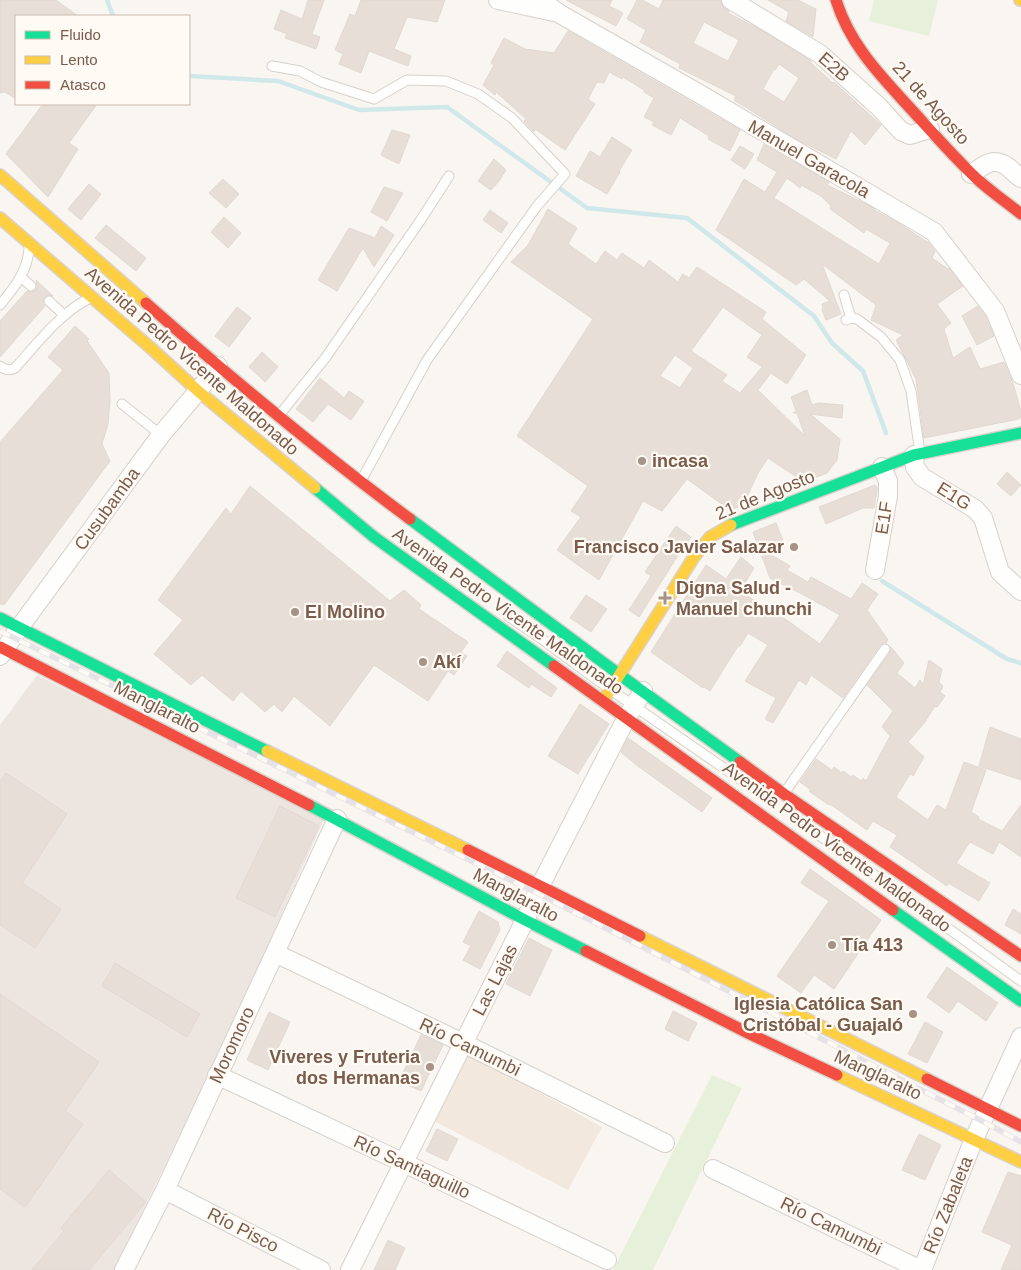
<svg xmlns="http://www.w3.org/2000/svg" width="1021" height="1270" font-family="Helvetica,sans-serif">
  <style>
    .residential { fill: #f2e8de }
    .industrial { fill: #ede5e0 }
    .green { fill: #e7f0db }
    .lines { fill: none; stroke-linecap: round; stroke-linejoin: round }
    .stream { stroke: #d0e8ea; stroke-width: 4.5 }
    .building { fill: #e6ded7; stroke: #e2d8d2; fill-rule: evenodd }
    .lane-casing { stroke: #d7d1cb; stroke-width: 11 }
    .street-casing { stroke: #d7d1cb; stroke-width: 20 }
    .fast-casing { stroke: #d9d2cb; stroke-width: 14 }
    .slow-casing { stroke: #d9d2cb; stroke-width: 14 }
    .jam-casing { stroke: #d9d2cb; stroke-width: 14 }
    .lane { stroke: #fefefd; stroke-width: 9 }
    .street { stroke: #fefefd; stroke-width: 18 }
    .fast { stroke: #16e098; stroke-width: 11 }
    .slow { stroke: #ffcf43; stroke-width: 11 }
    .jam { stroke: #f24e42; stroke-width: 11 }
    .rail-casing { stroke: #e6e3e7; stroke-width: 5.5 }
    .rail { stroke: #fffaf3; stroke-width: 4; stroke-dasharray: 11; stroke-linecap: butt }
    .poi-dot { fill: #a69286; stroke: #fffaf3; stroke-width: 2 }
    .labels { text-anchor: middle; stroke-width: 4.5; stroke-linejoin: round; paint-order: stroke }
    .street-label { font-size: 18px; fill: #7a5c4d; stroke: #fffaf3 }
    .poi-label { font-size: 18px; font-weight: bold; fill: #7a5c4d; stroke: #fffaf3; text-anchor: start }
  </style>
  <rect width="100%" height="100%" fill="#f9f5f0"/>
  <!-- residential -->
  <path class="residential" d="M466,1052l136,75 -34,63 -136,-70z"/>
  <!-- industrial -->
  <path class="industrial" d="M37,675l287,144 -100,225 -110,226h-114v-545z"/>
  <!-- green -->
  <path class="green" d="M874,0h64l-9,36 -60,-15z
    M712,1075l30,13 -89,182h-40z"/>
  <g class="lines">
    <!-- stream -->
    <path class="stream" d="M107,0l6,16
      M189,76l89,5 81,29 88,-3 140,101 100,10 127,98 18,27 31,28 23,62
      M882,581l125,78 14,4"/>
  </g>
  <!-- building -->
  <path class="building" d="M0,0h56l22,16h-62v83l-11,-7 -5,1z
    M308,0h16l-12,34 8,3 -4,12 -31,-11 2,-4 -13,-5 7,-19 21,9z
    M361,0h84l-8,22 -30,-5 -13,32 17,7 -3,10 -39,-15 -8,22 -22,-9 4,-10 -8,-4 15,-36 5,2z
    M566,0h46l-3,6 14,7 -7,13z
    M637,0h5l17,9 4,-9h57l2,6 7,5 -1,2 33,17 50,31v2l22,20 1,-1 47,43 -16,20 -14,-14 -15,28 -38,-19 -64,-40 2,-4 -57,-28 1,-4 -40,-22 6,-12 -19,-11zM704,22l35,18 -11,21 -35,-18zM779,64l20,14 -15,24 -21,-13 11,-20 1,1z
    M768,0h30l18,9 -3,28 -27,-16 3,-9z
    M568,31l172,99 -10,21 -22,-12 1,-3 -29,-18 -9,17 -19,-10 2,-3 -10,-5 10,-19 -10,-6v-2l-21,-13 -1,2 -13,-7 -5,11 -7,-1 -9,17 7,5 -30,46 -30,-21 -1,3 -10,-11 2,-2 -30,-27 -1,3 -12,-10 11,-20 -3,-2 13,-25 21,11 29,4z
    M43,104h54l-28,39 9,6 -30,48 -42,-43z
    M392,130l18,5 -11,29 -18,-9z
    M612,137l20,13 -13,21 1,1 -13,22 -31,-18 14,-25 10,6z
    M764,144l65,38 -2,3 39,19 9,5 -1,1 21,11 34,22 6,8 -3,7 16,11 1,-1 14,18 -26,18 14,19 -7,6 9,29 17,-11 10,22 24,-7 9,21 8,28v6l-2,2 -95,19 -8,-59 -20,-39 7,-5 -32,-15 5,-15 -54,-41 19,50 -15,6 -4,-10 1,-2 -1,-4 8,-3 -26,-22 -8,6 -80,-55 28,-51 21,13 12,-20 -20,-12zM787,178l13,10 1,-3 20,11 10,10 -1,3 34,24 2,-4 24,14 -11,21 -105,-66z
    M740,146l14,8 -9,15 -14,-9z
    M494,159l12,11 -7,11 -8,9 -13,-9z
    M223,179l16,15 -13,14 -17,-15z
    M89,184l12,10 -20,26 -13,-11z
    M384,187l19,6 -16,28 -16,-9z
    M548,209l29,19 -9,16 28,20 9,-13 12,9 5,-7 22,15 5,-8 29,22 5,-8 6,4 8,-11 69,45 -4,7 44,36 -19,29 -16,-11 -13,17 47,46 -8,-23h-4l3,-2 -5,-14 16,-7 5,15 6,-2 25,2 -1,13 -32,-4 30,25 -3,21 -10,13 -23,9 -36,-24 -10,15 -13,28 -4,5 -11,4 -43,-31 -25,32 -19,-10 -44,79 -42,-30 24,-33 -10,-6 17,-25 -71,-50 76,-117 -82,-57 17,-17zM723,307l39,28 -15,22 15,10 -22,26 -18,-12 5,-6 -36,-24zM675,355l18,13 -13,20 -20,-12z
    M490,210l18,13 -7,10 -18,-13z
    M224,217l17,16 -13,15 -17,-16z
    M106,225l40,33 -10,13 -41,-33z
    M381,226l13,9 -20,32 -11,-19 -26,43 -19,-11 31,-52 26,10z
    M36,280l17,16 -5,-1 -4,2 -1,5 2,4 -45,51v-36l27,-30 5,1 4,-2 1,-3z
    M978,306l7,9 9,21 -17,9 -15,-29z
    M237,307l14,11 -22,29 -14,-11z
    M75,326l14,13 -2,2 22,32 1,28 -2,23 -6,20 8,17 -106,144 -4,-1v-162l63,-72 -15,-13z
    M262,352l16,15 -13,15 -16,-15z
    M320,378l24,20 5,-7 15,10 -13,19 -23,-16 -15,18 -17,-13z
    M1007,472l14,13 -10,11 -14,-12z
    M875,485l2,2v4l-3,17h-11l-37,16 -7,-17z
    M250,486l140,115 14,-11 17,15 -2,4 49,33 -7,10 6,4 -13,19 -6,-4 -20,30 -54,-36 -44,61 -36,-30 -12,16 -8,-8 -9,8 -24,-21 -8,10 -31,-26 -11,10 -37,-31 29,-34 -25,-20 68,-92 5,6z
    M776,523l8,20 -20,8 26,15 -3,4 21,12 3,-5 40,22 11,-16 16,11 -11,16 21,30 -2,2 1,1h-4l-3,2 -37,53 -32,-23 -5,10 -7,-5 -26,43 -8,-4 11,-21 -31,-17 23,-36 -20,-12 -8,13h-2l-28,45 -6,-4 -1,1 -52,-36 55,-87 20,14 15,-22 13,11 -14,23 40,27 1,-2 39,28 20,-29 -38,-21 -32,-16 -17,-46z
    M676,526l15,11 -9,12 -43,68 -10,-7 22,-34 -6,-4z
    M586,595l21,14 -16,23 -21,-14z
    M891,647l13,16 -7,10 1,1 17,14 5,-8 3,5 6,-25 13,9 -3,13 4,4 -3,6 5,4 -8,11 -2,-1 -10,16 -17,20 16,15 -11,19 -3,-2 -14,23 32,23 9,-15 9,5 18,-48 22,8 -15,42 8,5 -1,2 24,12 19,-26v52l-22,-15 -6,12 -23,-12 -14,21 34,20 -11,18 -31,-18 -1,3 -57,-39 7,-12 -24,-14 -6,9 -37,-26 -1,1 -20,-14 2,-1 -11,-8 16,-23 16,11 2,-3 8,6 1,-2 8,6 2,-2 8,6 2,-3 3,3 24,-45 -8,-9 11,-16 -26,-26 23,-32z
    M507,651l50,37 -6,9 -20,-13 -2,4 -32,-22z
    M580,704l29,20 -31,50 -30,-18z
    M990,727l31,12v41l-42,-14z
    M628,738l84,60 -10,14 -67,-48 -14,-12z
    M6,773l61,41 -45,69 39,26 -26,39 -35,-23v-143z
    M280,806l39,20 -44,91 -39,-19z
    M810,869l71,51 -47,69 -20,-14 -13,18 -24,-17 52,-75 -28,-18z
    M1013,909l8,5v20l-16,-9z
    M479,911l19,11 2,8 -20,39 -17,-9 8,-14 -8,-4z
    M529,938l23,12 -22,46 -24,-12z
    M115,963l85,51 -13,23 -85,-51z
    M947,967l51,36 -12,18 -28,-20 -9,12 -22,-16z
    M0,994l99,68 -34,49 18,13 -58,83 -25,-18z
    M673,1011l24,12 -9,18 -23,-12z
    M269,1012l21,10 -22,48 -21,-10z
    M925,1022l18,10 -16,31 -19,-9z
    M421,1035l22,10 -22,46 -22,-10z
    M437,1129l21,10 -11,22 -21,-10z
    M919,1134l22,11 -16,35 -23,-10z
    M109,1170l37,32 -57,68h-57l32,-39 -3,-3z
    M1008,1172l13,4v94h-20l11,-25 -30,-13z
    M388,1240l17,8 -10,22h-21z"/>
  <g class="lines">
    <defs>
      <path id="lane" d="M272,66l28,5 21,11 53,17 33,-19 39,1 32,13 34,24 53,56 -28,32 -110,154 -65,119
        M21,277l10,9
        M844,295l7,23
        M49,301l15,14
        M0,305c14,-17 28,-34 29,-57
        M846,320l5,-2 6,1 24,18 19,23 11,31 9,62
        M0,366c5,4 10,5 15,2 22,-24 44,-54 73,-69
        M122,404l39,31
        M281,413l45,-56 94,-136 29,-45
        M508,616l35,24 68,50 146,101
        M785,792l100,-143
        M804,824l217,157"/>
      <path id="street" d="M498,0l56,12
        M540,0l20,14 138,79 236,139 61,79 26,64
        M731,0l89,54 59,53 22,24 9,4 20,-6
        M971,174c14,-9 22,-18 37,-7 5,4 8,8 13,11
        M914,455l1,12 7,10 53,32 8,9 17,54 21,19
        M875,570l13,-74v-15l-6,-14
        M0,656l19,-28 142,-193 37,-44 20,-25
        M275,953l188,90 202,100
        M217,1075l187,88 203,97
        M713,1169l208,101
        M165,1190l156,80
        M124,1270l41,-80 172,-371
        M350,1270l175,-350 15,-34 87,-169 16,-26
        M922,1270l52,-131 47,-102"/>
      <path id="fast" d="M315,488l59,49 180,129
        M410,519l210,156 120,87
        M731,525l183,-70 107,-22
        M0,618l267,133
        M309,805l216,115 61,31
        M893,910l128,91"/>
      <path id="slow" d="M1020,0h1
        M0,175l146,128
        M0,218l152,131 46,42 117,97
        M603,701l91,-144 16,-20 21,-12
        M267,751l201,99
        M640,936l287,143
        M837,1075l184,87"/>
      <path id="jam" d="M836,0c14,45 44,75 75,109 21,23 42,47 65,69 14,13 30,24 45,36
        M146,303c85,75 172,148 264,216
        M0,647l309,158
        M554,666l339,244
        M740,762l44,32 237,162
        M468,850l172,86
        M586,951l164,83 87,41
        M927,1079l94,47"/>
    </defs>
    <!-- lane casing -->
    <use href="#lane" class="lane-casing"/>
    <!-- street casing -->
    <use href="#street" class="street-casing"/>
    <!-- fast casing -->
    <use href="#fast" class="fast-casing"/>
    <!-- slow casing -->
    <use href="#slow" class="slow-casing"/>
    <!-- jam casing -->
    <use href="#jam" class="jam-casing"/>
    <!-- lane -->
    <use href="#lane" class="lane"/>
    <!-- street -->
    <use href="#street" class="street"/>
    <!-- fast -->
    <use href="#fast" class="fast"/>
    <!-- slow -->
    <use href="#slow" class="slow"/>
    <!-- jam -->
    <use href="#jam" class="jam"/>
    <defs>
      <path id="rail" d="M0,631l537,262 445,228 39,21"/>
    </defs>
    <!-- rail casing -->
    <use href="#rail" class="rail-casing"/>
    <!-- rail -->
    <use href="#rail" class="rail"/>
  </g>
  <!-- markers -->
  <g class="poi-dot">
    <circle cx="642" cy="461" r="5"/>
    <circle cx="794" cy="547" r="5"/>
    <path d="M662.5 590.5h5v5h5v5h-5v5h-5v-5h-5v-5h5z"/>
    <circle cx="295" cy="612" r="5"/>
    <circle cx="423" cy="662" r="5"/>
    <circle cx="832" cy="945" r="5"/>
    <circle cx="913" cy="1014" r="5"/>
    <circle cx="430" cy="1067" r="5"/>
  </g>
  <g class="labels">
    <!-- street labels -->
    <g class="street-label">
      <text transform="translate(834 67) rotate(41)" y="6">E2B</text>
      <text transform="translate(931 103) rotate(48)" y="6">21 de Agosto</text>
      <text transform="translate(809 159) rotate(30)" y="6">Manuel Garacola</text>
      <text transform="translate(192 361) rotate(41)" y="6">Avenida Pedro Vicente Maldonado</text>
      <text transform="translate(765 495) rotate(-22)" y="6">21 de Agosto</text>
      <text transform="translate(954 496) rotate(32)" y="6">E1G</text>
      <text transform="translate(107 509) rotate(-54)" y="6">Cusubamba</text>
      <text transform="translate(884 518) rotate(-81)" y="6">E1F</text>
      <text transform="translate(508 611) rotate(35)" y="6">Avenida Pedro Vicente Maldonado</text>
      <text transform="translate(157 707) rotate(27)" y="6">Manglaralto</text>
      <text transform="translate(837 847) rotate(36)" y="6">Avenida Pedro Vicente Maldonado</text>
      <text transform="translate(516 895) rotate(28)" y="6">Manglaralto</text>
      <text transform="translate(495 980) rotate(-63)" y="6">Las Lajas</text>
      <text transform="translate(232 1045) rotate(-65)" y="6">Moromoro</text>
      <text transform="translate(470 1047) rotate(26)" y="6">Río Camumbi</text>
      <text transform="translate(878 1075) rotate(25)" y="6">Manglaralto</text>
      <text transform="translate(412 1167) rotate(25)" y="6">Río Santiaguillo</text>
      <text transform="translate(948 1205) rotate(-68)" y="6">Río Zabaleta</text>
      <text transform="translate(831 1226) rotate(26)" y="6">Río Camumbi</text>
      <text transform="translate(243 1230) rotate(27)" y="6">Río Pisco</text>
    </g>
    <!-- poi labels -->
    <g class="poi-label">
      <text x="652" y="467">incasa</text>
      <text x="784" y="553" text-anchor="end">Francisco Javier Salazar</text>
      <text x="676" y="594">Digna Salud -<tspan x="676" dy="21">Manuel chunchi</tspan></text>
      <text x="305" y="618">El Molino</text>
      <text x="433" y="668">Akí</text>
      <text x="842" y="951">Tía 413</text>
      <text x="903" y="1010" text-anchor="end">Iglesia Católica San<tspan x="903" dy="21">Cristóbal - Guajaló</tspan></text>
      <text x="420" y="1063" text-anchor="end">Viveres y Fruteria<tspan x="420" dy="21">dos Hermanas</tspan></text>
    </g>
  </g>
  <!-- legend -->
  <rect x="15" y="15" width="175" height="90" fill="#fffaf3" stroke="#cabbb1"/>
  <rect x="25" y="31" width="25" height="8" fill="#16e098" stroke="#cabbb1"/>
  <text x="60" y="40" font-size="15" fill="#7a5c4d">Fluido</text>
  <rect x="25" y="56" width="25" height="8" fill="#ffcf43" stroke="#cabbb1"/>
  <text x="60" y="65" font-size="15" fill="#7a5c4d">Lento</text>
  <rect x="25" y="81" width="25" height="8" fill="#f24e42" stroke="#cabbb1"/>
  <text x="60" y="90" font-size="15" fill="#7a5c4d">Atasco</text>
</svg>
